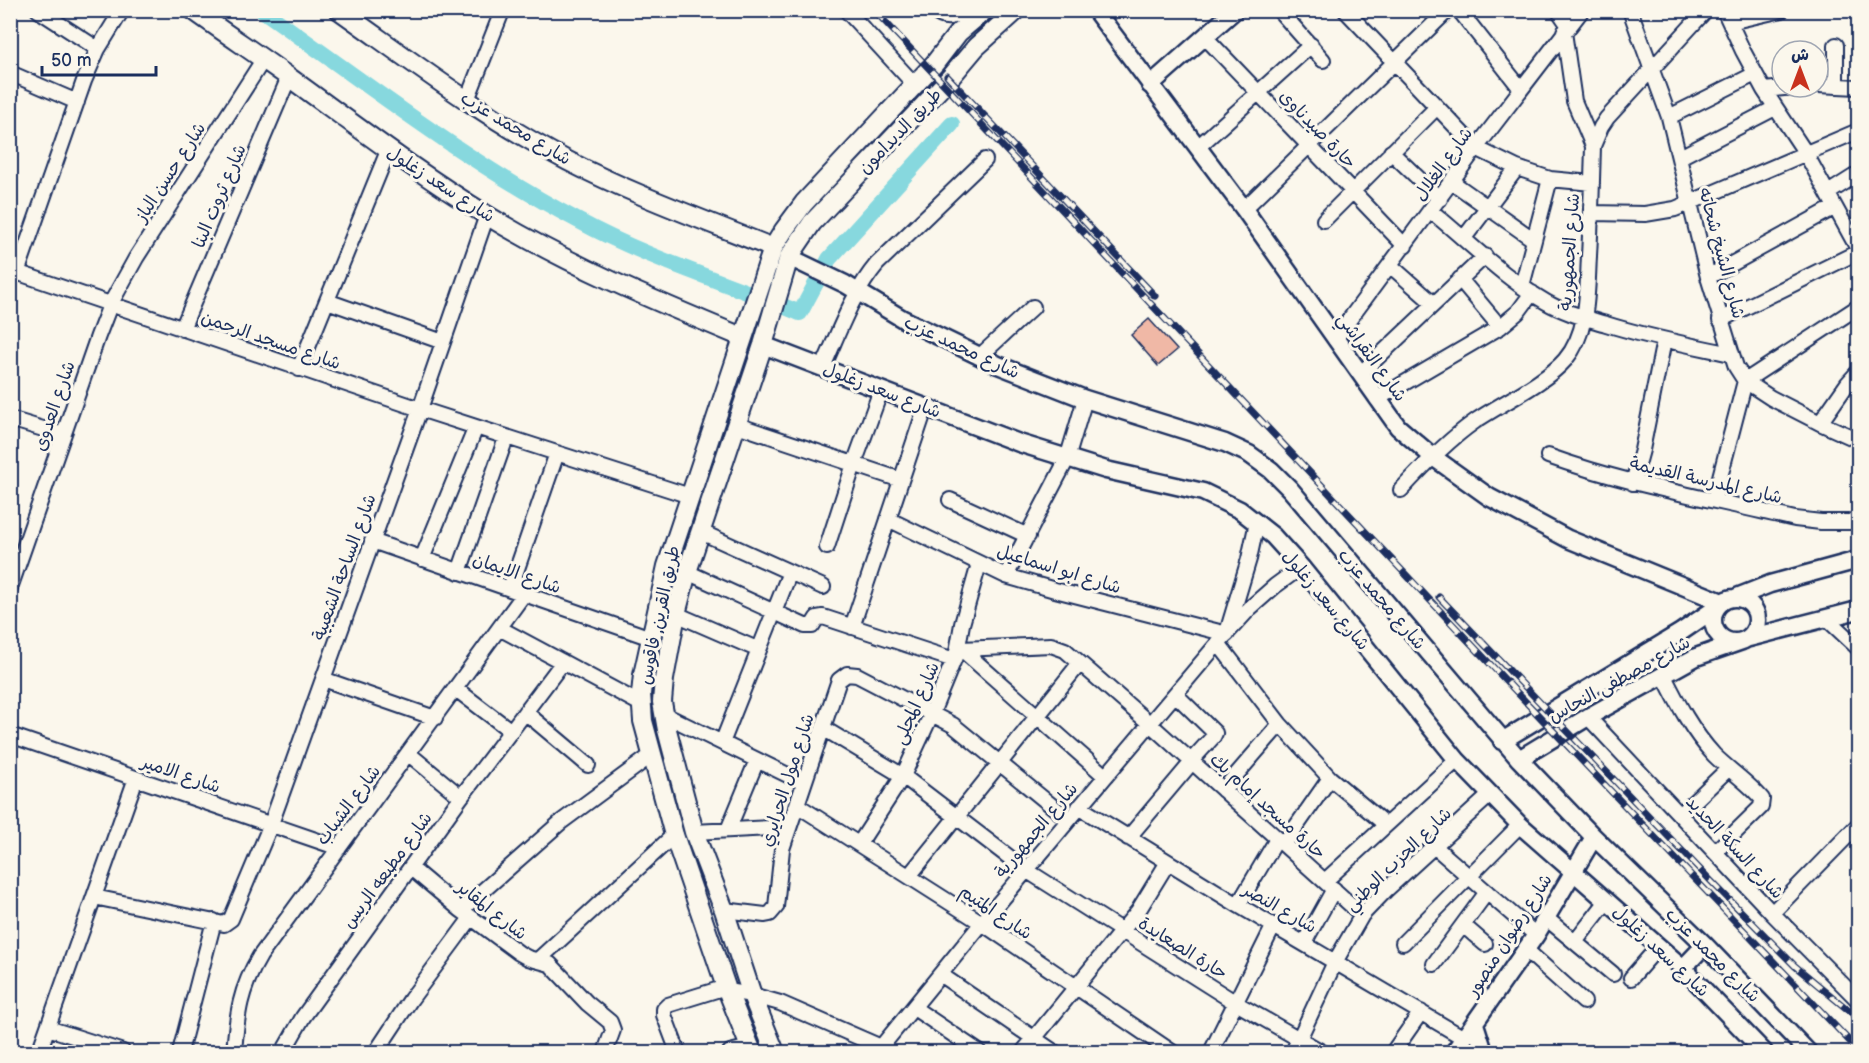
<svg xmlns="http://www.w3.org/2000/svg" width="1869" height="1063" font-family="'Balsamiq Sans','Playpen Sans Arabic',sans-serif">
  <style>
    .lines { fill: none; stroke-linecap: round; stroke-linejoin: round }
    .canal { stroke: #87d8de; stroke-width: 16 }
    .building { fill: #f0b8a6; stroke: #1b2f5e; stroke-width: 1.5 }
    .minor-casing { stroke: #1b2f5e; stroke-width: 18 }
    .tertiary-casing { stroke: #1b2f5e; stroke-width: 21 }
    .secondary-casing { stroke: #1b2f5e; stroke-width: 22 }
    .minor { stroke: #fbf7ec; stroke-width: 14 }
    .tertiary { stroke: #fbf7ec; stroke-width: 16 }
    .secondary { stroke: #fbf7ec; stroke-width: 18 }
    .rail-casing { stroke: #1b2f5e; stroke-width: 7 }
    .rail { stroke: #fbf7ec; stroke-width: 4.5; stroke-dasharray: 14; stroke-linecap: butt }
    .labels { text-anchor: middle; stroke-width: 6; stroke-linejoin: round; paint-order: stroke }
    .street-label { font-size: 18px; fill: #1b2f5e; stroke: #fbf7ec }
  </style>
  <rect width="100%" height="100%" fill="#fbf7ec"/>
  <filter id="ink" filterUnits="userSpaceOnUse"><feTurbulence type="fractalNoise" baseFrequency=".0167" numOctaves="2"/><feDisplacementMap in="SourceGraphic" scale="12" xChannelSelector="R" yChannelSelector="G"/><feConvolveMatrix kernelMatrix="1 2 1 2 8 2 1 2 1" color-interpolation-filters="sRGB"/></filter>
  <g filter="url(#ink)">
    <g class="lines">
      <!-- canal -->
      <path class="canal" d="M262,10c104,73 203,151 315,210 71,39 149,62 223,93l29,-54 123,-135"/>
    </g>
    <!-- building -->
    <path class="building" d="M1149,319l28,31 -19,16 -27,-31z"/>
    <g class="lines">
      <defs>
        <path id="minor" d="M38,10l60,39
          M846,10l69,75
          M1279,10l44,50
          M1345,10l131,138 41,20 33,11 42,4
          M1459,10l62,79
          M1558,10l11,16
          M1630,10l39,107 39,160 28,90 9,14 26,17 49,25 38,17
          M1724,10l19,41 21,39 41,62 53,97
          M1730,22l52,-12
          M1564,32l10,69 19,45
          M1205,37l200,209
          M10,73l67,29
          M1818,85l40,2
          M1836,86v-41
          M1764,90l31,-3
          M467,100l34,-86
          M1669,117l86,-43
          M1198,147l113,-102
          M1391,152l49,47
          M1680,157l95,-49
          M1452,182l82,58
          M1828,193l30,-19
          M1244,209l204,-199
          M1431,211c38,31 73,67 115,91 19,11 40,16 60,22 41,13 83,21 125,30
          M1592,213l53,1 30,-5 183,-78
          M1324,220l113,-113
          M1464,238l53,-70
          M1391,266l43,38
          M10,270l410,139 270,87
          M17,273l67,-192 14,-32 24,-39
          M1708,277l127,-70
          M1460,279l40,48
          M1522,286l28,-107
          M327,301l116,41
          M1720,320l138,-68
          M182,329l107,-252
          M1335,339l141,-191 106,-138
          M979,357l54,-50
          M823,367c16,-35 29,-73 54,-103l108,-104
          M299,369l89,-218
          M1360,374l125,-118
          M1377,399l123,-72 18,-15 14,-19
          M10,419l53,16
          M1820,423l28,-40 10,-11
          M737,425l164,55
          M1548,456c80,29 164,43 247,63l26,3h37
          M1633,483l9,-33 22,-110
          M1401,490c22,-24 46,-49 73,-68 26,-18 71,-39 91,-62 24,-28 22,-69 24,-104 2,-37 3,-74 4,-110l8,-19 6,-9 99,-108
          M950,500l78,36
          M1714,500l31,-119 113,-74
          M888,519l118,57 49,14 172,44
          M701,532l122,55
          M372,541l279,97
          M827,547l27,-83 27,-74
          M422,559l54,-132
          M459,572l47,-134
          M687,572l118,54h7l5,-8 6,-1 131,43
          M1006,576l61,-117 18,-60
          M10,588l88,-252 12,-31 26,-47 127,-198
          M510,589l47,-136
          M676,614l83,36
          M1826,618l32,30
          M852,627l74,-221
          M501,629l140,75
          M1228,629l21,-70 8,-37
          M1218,643l62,81 50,54 56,47
          M959,647l146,129
          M961,649l90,-4 14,5 84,73 213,192
          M1664,676c14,28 28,55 50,79 15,15 35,28 48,44l-1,8 -46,45
          M323,679l112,39
          M456,689l55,42
          M1175,694l40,39 -2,4 -22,24
          M525,712l63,53
          M663,714l141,69
          M1588,717l184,196 86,87
          M823,728l80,48 123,94 210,133 86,49
          M10,735l329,113
          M722,743l68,-171
          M409,754l52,43
          M1223,790l57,-66
          M797,805l185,118 190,129
          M1079,807l159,98 226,133
          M1680,815l48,-46
          M728,830l29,-70
          M694,832l95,-5
          M1128,838l64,-76
          M859,844l44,-68 29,-63 25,-61 5,-28 17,-60
          M1284,844l46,-66
          M1434,846l102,89
          M411,868l50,42 58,43 9,5 22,6 37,39 23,19 3,8 -8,22
          M909,876l171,-213
          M1325,881l132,-121
          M94,897l130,27 7,-5 40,-95 149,-415 67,-194
          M1238,905l39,-66
          M461,910l100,-88 92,-68
          M724,910l41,5 5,-1 6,-7 6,-58 57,-169 8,-6 10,1 96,50 115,94
          M1772,913l86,-88
          M1546,918l67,56
          M1463,925l22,19
          M1575,942l32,-41
          M1304,943l30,-54
          M1403,943l117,-118
          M1526,950l58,52
          M538,960l136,-125
          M1434,964l53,-72
          M941,975l113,77
          M1631,978l27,-31
          M728,991l24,4 28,8 101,44 8,5
          M914,1008l65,44
          M48,1028l75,24
          M39,1052l97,-274
          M180,1052l34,-131
          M234,1052c3,-38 6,-63 26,-96l264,-362
          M283,1052l20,-35 158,-220 102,-135
          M376,1052l35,-53 60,-81
          M678,1052l-14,-37v-6l4,-4 58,-18
          M730,1052l20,-5
          M877,1052l105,-129 236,-280 32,-35 25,-22 26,-19
          M1023,1052l115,-141 30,-49
          M1211,1052l63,-127
          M1293,1052l42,-90 27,-47 25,-26 103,-94
          M1393,1052l28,-40"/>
        <path id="tertiary" d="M1095,10l149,199 154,218 35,30 56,40 79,42 154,63
          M1150,85l85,-75
          M789,257l56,27 58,35 95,46 87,34 140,44 24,11 22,16 19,19 229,270 75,78 111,108 103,107
          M763,345l256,98 87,27 97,22 37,18 33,26 28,31 156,193 63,65 163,143 81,84
          M1737,597l33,-13 88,-24
          M1713 620a22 22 0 1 1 44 0a22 22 0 1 1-44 0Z
          M1749,638l109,-28
          M1502,741l179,-109 35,-24
          M1519,759l69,-42 108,-60 46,-16
          M1683,968l22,-23
          M1475,1024l9,28
          M1454,1052l82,-117 58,-98"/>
        <path id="secondary" d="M193,10c32,23 65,45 97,68 65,47 129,96 198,138 81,49 167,85 254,121
          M339,10c75,53 148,109 229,151 66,34 136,59 205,87
          M936,10c8,7 15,7 24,0
          M752,1052l-26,-65 -52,-152 -31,-114 -2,-27 2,-19 24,-109 106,-318 11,-18 20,-27 131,-140 23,-30 27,-23
          M775,1052l-23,-57 -28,-85 -30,-78 -27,-102 -5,-28 2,-23 12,-65 11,-42 76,-227 26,-88 23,-34 138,-145 26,-31 41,-37"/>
      </defs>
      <!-- minor casing -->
      <use href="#minor" class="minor-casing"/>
      <!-- tertiary casing -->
      <use href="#tertiary" class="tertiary-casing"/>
      <!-- secondary casing -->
      <use href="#secondary" class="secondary-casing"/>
      <!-- minor -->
      <use href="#minor" class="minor"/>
      <!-- tertiary -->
      <use href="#tertiary" class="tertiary"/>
      <!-- secondary -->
      <use href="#secondary" class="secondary"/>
      <defs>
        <path id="rail" d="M874,10l667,708 317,332
          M947,76l208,220
          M1439,597l272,284 84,85 63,52"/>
      </defs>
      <!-- rail casing -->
      <use href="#rail" class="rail-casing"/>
      <!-- rail -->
      <use href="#rail" class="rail"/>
    </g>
  </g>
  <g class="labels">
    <!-- street labels -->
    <g class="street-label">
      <text transform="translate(516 128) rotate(31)" y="6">شارع محمد عزب</text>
      <text transform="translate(1318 129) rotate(46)" y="6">حارة صيدناوى</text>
      <text transform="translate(900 131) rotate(-46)" y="6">طريق الديدامون</text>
      <text transform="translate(1443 164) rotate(-54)" y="6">شارع الغلال</text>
      <text transform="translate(170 172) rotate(-57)" y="6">شارع حسن الباز</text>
      <text transform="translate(441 184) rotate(33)" y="6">شارع سعد زغلول</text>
      <text transform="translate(219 196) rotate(-67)" y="6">شارع ثروت البنا</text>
      <text transform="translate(1569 252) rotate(-86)" y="6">شارع الجمهورية</text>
      <text transform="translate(1722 253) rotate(75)" y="6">شارع الشيخ شحاته</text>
      <text transform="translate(271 340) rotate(19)" y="6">شارع مسجد الرحمن</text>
      <text transform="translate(962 347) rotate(25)" y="6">شارع محمد عزب</text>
      <text transform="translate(1372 357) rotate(54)" y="6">شارع النقراشي</text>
      <text transform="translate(882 390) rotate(21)" y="6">شارع سعد زغلول</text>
      <text transform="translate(54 406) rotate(-71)" y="6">شارع العدوى</text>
      <text transform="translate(1706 480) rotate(13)" y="6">شارع المدرسة القديمة</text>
      <text transform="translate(344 567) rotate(-70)" y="6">شارع الساحة الشعبية</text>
      <text transform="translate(1059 569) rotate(17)" y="6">شارع ابو اسماعيل</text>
      <text transform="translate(517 573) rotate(19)" y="6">شارع الايمان</text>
      <text transform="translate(1382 599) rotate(50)" y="6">شارع محمد عزب</text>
      <text transform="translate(1326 600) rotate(50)" y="6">شارع سعد زغلول</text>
      <text transform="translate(659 615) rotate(-78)" y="6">طريق القرين, فاقوس</text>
      <text transform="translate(1619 679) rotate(-29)" y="6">شارع مصطفى النحاس</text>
      <text transform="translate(916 703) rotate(-66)" y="6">شارع المجلى</text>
      <text transform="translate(181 774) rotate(19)" y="6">شارع الامير</text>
      <text transform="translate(787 780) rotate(-72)" y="6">شارع مول الحرايري</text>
      <text transform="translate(348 805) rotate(-53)" y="6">شارع الشباب</text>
      <text transform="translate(1268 806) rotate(42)" y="6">حارة مسجد إمام بك</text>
      <text transform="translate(1036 830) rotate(-50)" y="6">شارع الجمهورية</text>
      <text transform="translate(1735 847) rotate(47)" y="6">شارع السكة الحديد</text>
      <text transform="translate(1398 859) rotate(-44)" y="6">شارع الحزب الوطني</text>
      <text transform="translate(387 870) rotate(-54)" y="6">شارع مطبعه الريس</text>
      <text transform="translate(1280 908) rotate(30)" y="6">شارع النصر</text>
      <text transform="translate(492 910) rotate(38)" y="6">شارع المقابر</text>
      <text transform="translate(996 912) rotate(34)" y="6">شارع المتيم</text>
      <text transform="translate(1509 935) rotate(-57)" y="6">شارع رضوان منصور</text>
      <text transform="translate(1183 948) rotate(32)" y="6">حارة الصعايدة</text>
      <text transform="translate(1661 951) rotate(43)" y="6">شارع سعد زغلول</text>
      <text transform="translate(1713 955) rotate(45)" y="6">شارع محمد عزب</text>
    </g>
  </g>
  <!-- margin -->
  <rect width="1869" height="1063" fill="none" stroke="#fbf7ec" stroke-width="36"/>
  <rect x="18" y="18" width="1833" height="1027" fill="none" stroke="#1b2f5e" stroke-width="2" filter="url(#ink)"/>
  <!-- north arrow -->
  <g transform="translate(1800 69)"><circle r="28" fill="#fbf7ec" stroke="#a1a7b3" stroke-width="1.5"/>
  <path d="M0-4.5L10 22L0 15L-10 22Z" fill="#c8321e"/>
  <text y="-9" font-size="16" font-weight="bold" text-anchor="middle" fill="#1b2f5e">ش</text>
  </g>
  <!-- scale -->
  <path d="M42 66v9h114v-9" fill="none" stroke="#1b2f5e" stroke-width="3"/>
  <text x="51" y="66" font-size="18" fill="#1b2f5e" stroke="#fbf7ec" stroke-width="4.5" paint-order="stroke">50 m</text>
</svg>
